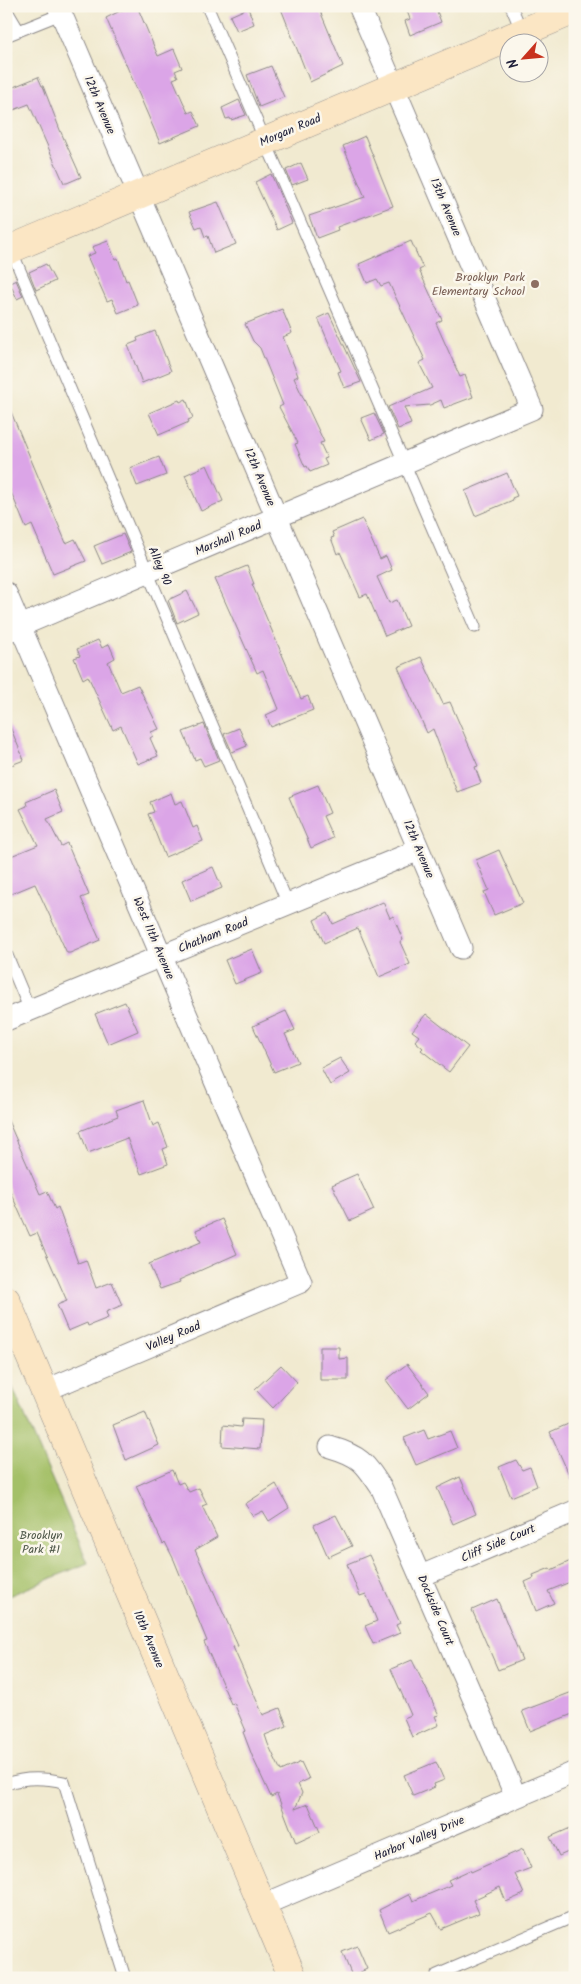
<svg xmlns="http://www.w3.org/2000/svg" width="581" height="1984" font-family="Kalam,sans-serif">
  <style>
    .green { fill: #a4c067; stroke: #637151 }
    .building { fill: #dba5e7 }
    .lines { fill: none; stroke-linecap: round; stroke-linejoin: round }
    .lane-casing { stroke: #8a8686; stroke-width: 13 }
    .street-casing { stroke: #8a8686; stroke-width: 23 }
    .secondary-casing { stroke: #8a8686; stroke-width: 29 }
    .lane { stroke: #fff; stroke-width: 11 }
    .street { stroke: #fff; stroke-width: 21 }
    .secondary { stroke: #fbe6c4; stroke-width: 28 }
    .education-dot { fill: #8d6e63; stroke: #fbf7ec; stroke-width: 2 }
    .labels { text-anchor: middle; stroke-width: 5; stroke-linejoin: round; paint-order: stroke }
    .street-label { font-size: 12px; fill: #22223b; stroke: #fbf7ec }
    .education-label { font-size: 12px; fill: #785e54; stroke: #fbf7ec; text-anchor: end }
    .park-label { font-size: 12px; fill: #50594a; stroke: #fbf7ec }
  </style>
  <rect width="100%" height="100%" fill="#fbf7ec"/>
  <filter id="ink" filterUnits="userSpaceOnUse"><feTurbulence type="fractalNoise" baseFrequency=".02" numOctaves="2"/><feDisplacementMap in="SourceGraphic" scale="10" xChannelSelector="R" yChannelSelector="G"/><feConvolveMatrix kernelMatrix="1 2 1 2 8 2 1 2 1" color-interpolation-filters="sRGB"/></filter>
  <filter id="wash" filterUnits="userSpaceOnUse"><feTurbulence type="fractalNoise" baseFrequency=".0096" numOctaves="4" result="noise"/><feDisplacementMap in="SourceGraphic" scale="20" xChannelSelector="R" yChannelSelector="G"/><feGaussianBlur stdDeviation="1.12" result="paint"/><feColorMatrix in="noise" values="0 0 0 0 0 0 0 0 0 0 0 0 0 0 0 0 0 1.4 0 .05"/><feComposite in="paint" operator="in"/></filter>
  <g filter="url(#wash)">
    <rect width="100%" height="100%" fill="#f1ead0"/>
    <!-- green -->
    <path class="green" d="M6,1372l82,191 -82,34z"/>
    <g id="blocks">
      <!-- building -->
      <path class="building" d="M130,6h7l21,50 16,-7 8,19 -7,3 3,6 -5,2 15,34 5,-2 7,15 -40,17 -54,-125z
        M280,6h38l25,60 -33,16z
        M418,6h17l6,16 -31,13 -5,-14 5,-2 -3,-8z
        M248,8l6,16 -17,7 -7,-15z
        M271,66l13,31 -25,10 -12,-32z
        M38,77l4,9h1l17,44 21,47 -14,6h-3l-35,-79 -23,9v-23z
        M239,100l7,15 -15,5 -1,-2 -4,1 -4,-11z
        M365,136l28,70 -56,21 1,3 -21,8 -8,-22 56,-19 -22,-51z
        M301,163l7,16 -16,6 -6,-15z
        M271,174l21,49 -15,7 -22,-48z
        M218,202l18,42 -22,9 -6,-17 -3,1 -4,-11 -5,2 -7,-16z
        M108,241l7,18 3,-1 8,23 2,-1 10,25 -20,8 -6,-14 -5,2 -20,-45 8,-3 -3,-6z
        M411,241l12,27 -4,2 23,50 -6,3 24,54 5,-2 8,22 -29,11 -3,-8 -11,5 -26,2 7,17 -13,5 -10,-22 44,-19 -13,-25 6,-3 -36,-77 -8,3 -4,-7 -10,4 -8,-19z
        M46,264l9,17 -19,9 -7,-18z
        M16,280l7,16 -6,3 -7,-16z
        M282,309l10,24 -9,4 15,39 -4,2 30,64 -4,1 7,15 -3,1 3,6 -17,7 -3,-6 -2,1 -10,-23 3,-1 -19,-36 4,-2 -23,-57 -7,-7 -8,-17z
        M329,313l32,69 -17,6 -6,-16 3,-1 -23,-53z
        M155,331l16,40 -29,12 -14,-38 10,-4 -1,-3z
        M186,399l7,19 -5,2 1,2 -30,13 -10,-22 30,-13 1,2z
        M6,400l60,143 9,-4 11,22 -33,13 -21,-49 -6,3 -20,-48z
        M374,413l10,21 -13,6 -10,-22z
        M159,457l7,18 -29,11 -7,-18z
        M207,465l16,36 -22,10 -16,-36z
        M507,473l10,23 -5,2 1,2 -38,16 -10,-25z
        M362,519l18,40 6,-3 6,14 -15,7 12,26 8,-3 11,26 -23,10 -18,-42 -7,3 -20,-45 -3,2 -6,-16 3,-1 -2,-5z
        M123,534l8,18 -29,12 -8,-18z
        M247,566l7,18h-2l49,115 7,-3 5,14 -42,17 -5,-12 13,-6 -16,-39 -6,3 -42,-94z
        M187,591l11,22 -21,10 -9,-23z
        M98,640l4,8 7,-4 6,14 -7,4 13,30 17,-7 21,44 -8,3 2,4 -3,2 8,18 -20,8 -17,-38 -8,4 -25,-54 -5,3 -9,-21 6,-2 -3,-7z
        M421,657l22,47 7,-2 28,64 -3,1 6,16 -24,9 -24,-63 -6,4 -29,-66z
        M6,717l18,43 -18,7z
        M204,724l15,36 -15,6 -4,-8 -5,2 -12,-28z
        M239,728l8,18 -15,6 -8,-18z
        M318,785l12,28 -7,3 10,22 -22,10 -22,-51z
        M54,790l9,22 -16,7 14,27 6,-3 22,52 -8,3 19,42 -30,13h-3l-32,-69 -29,12v-38l32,-13 -18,-36 7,-3 -1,-4z
        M171,793l4,11 7,-3 11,27 4,-2 6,15 -38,16 -17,-43 6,-2 -4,-10z
        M499,850l24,53 -29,12 -10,-23 5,-2 -13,-30z
        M213,867l9,21 -31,13 -9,-21z
        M383,902l7,16 3,-2 10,24 -3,2 10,22 -31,13 -21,-49 -34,15 -10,-23 14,-7 5,11z
        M252,949l10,24 -27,11 -10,-24z
        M125,1002l13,29 -30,13 -13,-30z
        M286,1011l9,19 -10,4 13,28 -24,10 -21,-46z
        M426,1014l42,33 -19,25 -28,-22 2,-2 -8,-7 4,-5 -7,-5z
        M340,1058l10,15 -20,12 -9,-17z
        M144,1100l9,26 6,-3 9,24 -5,2 5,15 -27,10 -14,-36 -39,15 -8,-22 38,-15 -2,-6z
        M6,1116l34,78 7,-3 8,18 3,-2 20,56 8,-3 10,28 16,-6 10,23 -16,7 2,6 -20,8 -1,-3 -19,8 -11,-26 10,-4 -30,-68 -7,3 -24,-54z
        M357,1174l17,36 -24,11 -18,-36z
        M222,1219l15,35 -58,26 1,2 -20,7 -11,-25 52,-22 -5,-12z
        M320,1347h19v12l9,-1v22h-28z
        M407,1364l22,29 -21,16 -22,-29z
        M281,1365l16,17 -24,26 -18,-19z
        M145,1412l14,33 -33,15 -13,-35z
        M242,1419l20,1 -2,29 -38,-3 1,-21 18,2z
        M575,1421v67l-25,-56z
        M424,1430l4,9 22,-8 7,17 -41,17 -12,-27z
        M516,1460l6,10 8,-3 7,19 -26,11 -12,-30z
        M172,1470l6,14 5,-2 6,10 10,-4 8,16 -5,2 15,31 -22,13 43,96 -5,1 30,68 17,-7 7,18 -22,9 3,9 13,27 20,-9 8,17 -11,5 4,9 -7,16 13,-5 12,28 -24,11 -19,-49 -6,3 -18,-39 -10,-26 3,-1 -12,-28 -3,1 -27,-62 3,-1 -33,-81 -9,-18 -2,2 -27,-58z
        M460,1477l16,37 -23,10 -16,-36z
        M276,1484l13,24 -20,13 -6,-10 -10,5 -8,-12z
        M336,1515l16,31 -24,11 -14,-32z
        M369,1555l31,68 -4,2 4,8 -27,11 -8,-18 12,-5 -11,-27 -6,2 -13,-32z
        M575,1559v21l-27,11 6,12 -18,8 -11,-29 9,-4 -1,-3 17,-7 1,2z
        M497,1599l25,61 -24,10 -26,-60z
        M412,1660l27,55 -4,1 4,9 -27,12 -8,-19 7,-3 -20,-46z
        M575,1691v22l-45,18 -8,-20z
        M436,1762l8,18 -10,4 1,3 -22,9 -9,-21z
        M575,1826v23l-16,7 -9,-19z
        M523,1849l8,19 -16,6 9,20 -18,8 -6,-15 -27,13 6,13 -38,16 -9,-16 -44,19 -9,-22 31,-16 3,7 38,-16 -3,-5 22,-10 1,2z
        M357,1946l10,23 -15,7 -10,-24z"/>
    </g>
  </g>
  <g filter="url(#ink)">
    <use href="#blocks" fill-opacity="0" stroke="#8a8686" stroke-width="1"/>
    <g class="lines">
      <defs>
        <path id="lane" d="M207,6l268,621
          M511,6l11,26
          M6,9l13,22
          M6,36l55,-22
          M10,247l278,657
          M6,953l24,57
          M6,1784c18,-7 40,-6 58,-2l61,196
          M437,1978v-3l138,-59"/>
        <path id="street" d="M58,6l403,942
          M6,593l295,689 -257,109
          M6,632l526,-223 -173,-403
          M6,1020l413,-170
          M330,1447c31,9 35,16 52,42l134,308
          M421,1576l154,-65
          M263,1905l312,-133"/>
        <path id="secondary" d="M6,251l569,-241
          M6,1300l287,678"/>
      </defs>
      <!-- lane casing -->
      <use href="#lane" class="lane-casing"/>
      <!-- street casing -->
      <use href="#street" class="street-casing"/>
      <!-- secondary casing -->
      <use href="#secondary" class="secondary-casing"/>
      <!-- lane -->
      <use href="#lane" class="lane"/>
      <!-- street -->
      <use href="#street" class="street"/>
      <!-- secondary -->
      <use href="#secondary" class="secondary"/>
    </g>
  </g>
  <!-- markers -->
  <circle class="education-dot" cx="535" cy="284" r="5"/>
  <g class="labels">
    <!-- street labels -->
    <g class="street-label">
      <text transform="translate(100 105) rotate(67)" y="4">12th Avenue</text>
      <text transform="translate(290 130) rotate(-23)" y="4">Morgan Road</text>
      <text transform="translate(446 207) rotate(67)" y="4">13th Avenue</text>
      <text transform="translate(260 477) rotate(67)" y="4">12th Avenue</text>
      <text transform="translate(228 538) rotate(-23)" y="4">Marshall Road</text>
      <text transform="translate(160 566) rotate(67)" y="4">Alley 90</text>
      <text transform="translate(419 849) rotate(67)" y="4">12th Avenue</text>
      <text transform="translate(213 935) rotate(-22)" y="4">Chatham Road</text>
      <text transform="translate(154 938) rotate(67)" y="4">West 11th Avenue</text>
      <text transform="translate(173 1336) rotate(-23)" y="4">Valley Road</text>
      <text transform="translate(498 1543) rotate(-23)" y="4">Cliff Side Court</text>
      <text transform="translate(436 1610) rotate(67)" y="4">Dockside Court</text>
      <text transform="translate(149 1639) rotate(67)" y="4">10th Avenue</text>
      <text transform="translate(419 1838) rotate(-23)" y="4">Harbor Valley Drive</text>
    </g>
    <!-- education labels -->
    <g class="education-label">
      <text x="525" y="281">Brooklyn Park<tspan x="525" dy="14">Elementary School</tspan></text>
    </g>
    <!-- park labels -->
    <g class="park-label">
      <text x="41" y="1539">Brooklyn<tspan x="41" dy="14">Park #1</tspan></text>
    </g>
  </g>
  <!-- margin -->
  <rect width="581" height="1984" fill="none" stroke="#fbf7ec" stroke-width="25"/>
  <!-- north arrow -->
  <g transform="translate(524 58) rotate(243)"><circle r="24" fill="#fbf7ec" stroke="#a4a2a5"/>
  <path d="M0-4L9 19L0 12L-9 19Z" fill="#c8321e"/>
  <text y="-8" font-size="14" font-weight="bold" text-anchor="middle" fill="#22223b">N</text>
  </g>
</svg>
